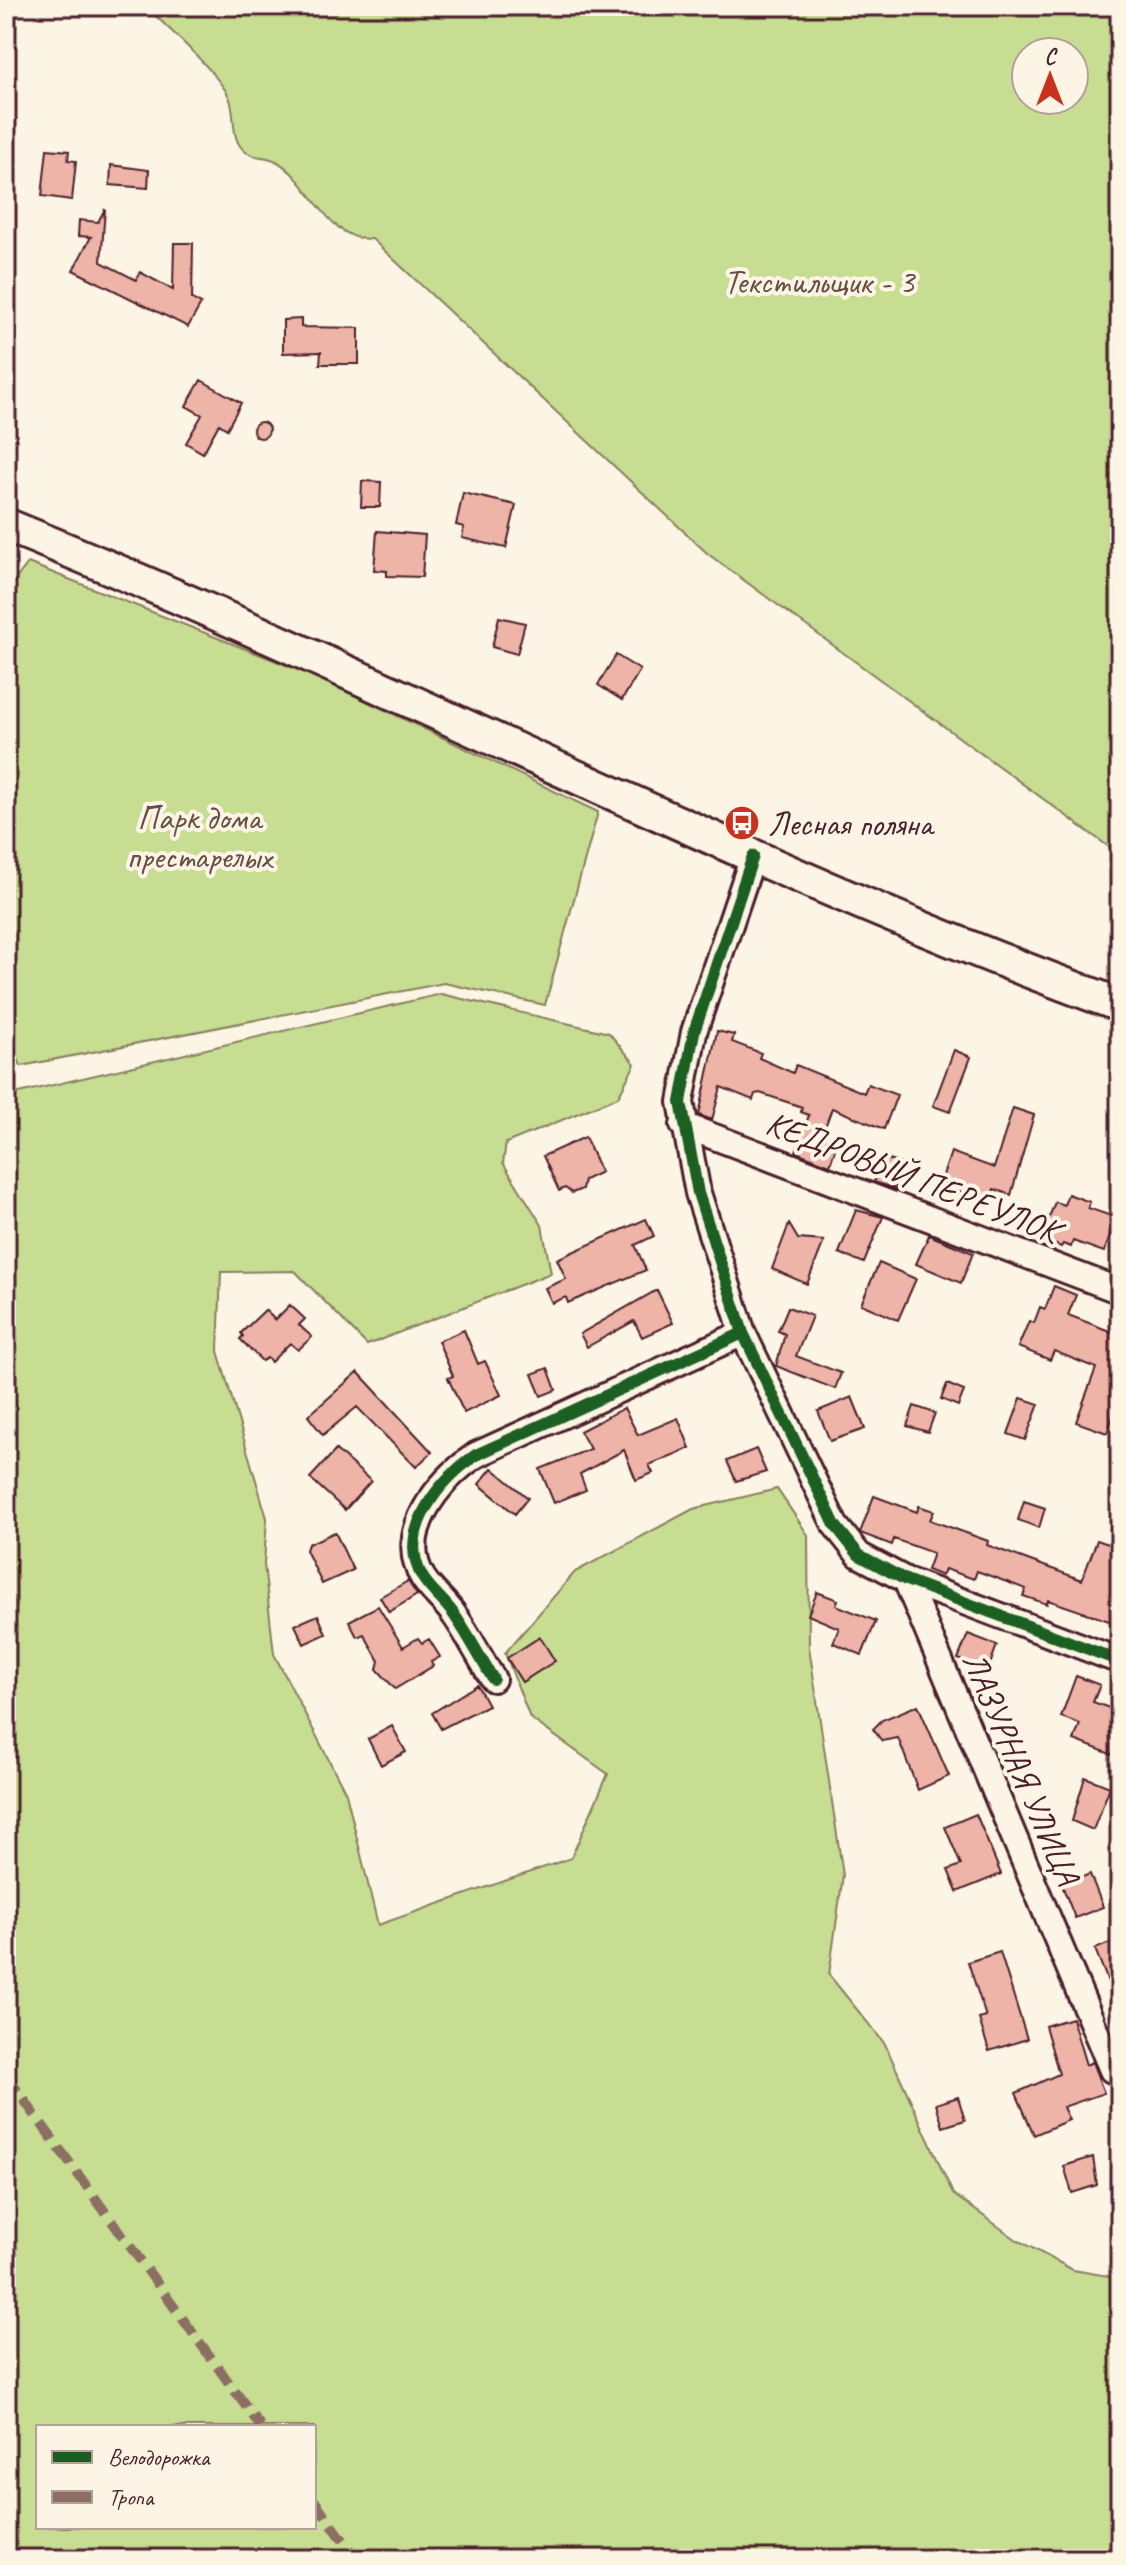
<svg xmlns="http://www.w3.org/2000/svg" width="1126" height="2565" font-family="Caveat,sans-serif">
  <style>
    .green { fill: #c6dd92; stroke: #887e5e; stroke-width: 2; fill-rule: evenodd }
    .building { fill: #eeb4a8; stroke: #4a1f2b; stroke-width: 2 }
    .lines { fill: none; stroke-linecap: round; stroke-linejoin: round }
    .street-casing { stroke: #4a1f2b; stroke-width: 30 }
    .secondary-casing { stroke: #4a1f2b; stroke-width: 38 }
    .street { stroke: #fcf5e5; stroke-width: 24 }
    .secondary { stroke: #fcf5e5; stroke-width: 32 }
    .quiet { stroke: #8d6e63; stroke-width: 10; stroke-dasharray: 20 10; stroke-linecap: butt }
    .cycleway-casing { stroke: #fcf5e5; stroke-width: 17 }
    .cycleway { stroke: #1b5e20; stroke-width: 12 }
    .labels { text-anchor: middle; stroke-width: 8; stroke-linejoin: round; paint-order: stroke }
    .park-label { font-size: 34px; fill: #694e45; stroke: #fcf5e5 }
    .poi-label { font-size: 34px; fill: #4a1f2b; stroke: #fcf5e5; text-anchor: start }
    .street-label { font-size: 34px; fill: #4a1f2b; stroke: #fcf5e5 }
  </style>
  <rect width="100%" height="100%" fill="#fcf5e5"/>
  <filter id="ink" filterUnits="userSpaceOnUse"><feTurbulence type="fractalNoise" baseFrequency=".0125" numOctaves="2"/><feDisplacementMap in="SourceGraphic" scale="16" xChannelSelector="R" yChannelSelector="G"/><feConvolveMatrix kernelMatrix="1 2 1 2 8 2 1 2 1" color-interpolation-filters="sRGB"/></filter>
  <g filter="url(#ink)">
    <!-- green -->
    <path class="green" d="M146,6h974v849l-412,-301 -336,-315c-45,3 -61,-59 -96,-78 -9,-5 -22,-3 -30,-9 -19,-14 -7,-41 -20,-61 -21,-31 -54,-58 -80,-85zM1026,52h48v48h-48z
      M28,563l286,113 284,136 -53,193 -101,-22 -423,83 -15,-33v-441z
      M441,994l168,39 26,31 -17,33 -112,46 -3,20 39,62 9,48 -184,72 -72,-74 -74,1 -3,79 49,167 -3,46 10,90 72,139 32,132 193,-67 37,-84 -78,-56 -25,-65 70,-81 118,-63 84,-20 31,46 1,112 34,228 -14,100 56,69 68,150 64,46 56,30 47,8v281h-1114v-1463zM38,2427h276v100h-276z"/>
    <!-- building -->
    <path class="building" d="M47,149l22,2 -1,9 8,1 -4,39 -30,-4z
      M111,165l38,5 -1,18 -38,-3z
      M105,209l-4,53 35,18 4,-8 33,18 1,-47h19l-1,56 9,5 -13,23 -115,-57 18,-33 -13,-1 1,-16 19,2z
      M301,319v8l58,1v36h-39l1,-12 -38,1v-33z
      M201,380l40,23 -14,26 -8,-5 -16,29 -17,-10 16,-28 -16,-9z
      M253 430a8 8 0 1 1 16 0a8 8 0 1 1-16 0Z
      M362,481l19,1 -1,25h-19z
      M463,493l53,12 -10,43 -44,-10 2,-11 -8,-2z
      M377,531l48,4 -3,42 -35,-1v-5l-13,-1z
      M499,617l26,6 -8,31 -25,-7z
      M616,655l24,15 -18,30 -24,-15z
      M717,1031l17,4 -2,7 29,11 -2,5 34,15 3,-8 68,28 4,-9 29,11 -13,34 -52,-21 -11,30 16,5 -7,22 -34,-13 13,-37 -8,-3 1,-5 -42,-14 -5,1 -2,6 -32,-13 -9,33 -13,-5z
      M954,1050l17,7 -21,55 -17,-6z
      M1013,1108l21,7 -23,80 -17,-6 -5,14 -49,-19 11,-32 43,16z
      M585,1137l16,35 -17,8 -2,9 -10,4 -7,-5 -6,3 -16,-35z
      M884,1158l20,7 -9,24 -21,-7z
      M1068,1194l22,8 -2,6 29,10 -13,34 -31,-11 -2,6 -8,-3 -2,3 -20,-8 14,-37 9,3z
      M856,1210l27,7 -19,46 -25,-10z
      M646,1219l8,17 -19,9 11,25 -78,33 -2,-6 -14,6 -7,-15 21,-9 -9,-20z
      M789,1224l9,15 26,2 -17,43 -35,-15z
      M929,1235l44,18 -12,30 -45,-19z
      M879,1263l37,16 -18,41 -37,-16z
      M1054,1286l22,9 -8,20 52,20v63l-13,35 -31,-11 20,-54 -42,-17 -4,9 -32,-13 11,-26 5,2 6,-16 5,2z
      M657,1290l16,33 -31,14 -8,-16 -47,26 -7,-13z
      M290,1305l15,14 -6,6 13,12 -14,13 -8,-7 -19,19 -4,-4 -5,3 -22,-22 3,-3 -2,-3 24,-23 10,10z
      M788,1307l24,9 -16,40 45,17 -6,16 -59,-23 9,-32 -7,-3z
      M464,1330l14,34 7,-3 16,34 -37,18 -16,-35 5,-2 -15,-35z
      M548,1368l8,22 -15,6 -9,-22z
      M358,1372l74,80 -16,15 -59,-60 -34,28 -15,-19z
      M947,1384l17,7 -6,15 -17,-7z
      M852,1397l13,32 -35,12 -12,-30z
      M1021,1398l18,6 -14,36 -17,-6z
      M914,1406l21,7 -7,19 -21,-6z
      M624,1408l14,27 40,-17 12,30 -41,17 4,8 -17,7 -12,-30 -44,24 6,16 -32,13 -14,-34 50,-20 -10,-18z
      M756,1449l10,23 -30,9 -9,-20z
      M336,1450l35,31 -26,29 -35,-32z
      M492,1468l36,30 -13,16 -36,-30z
      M874,1496l43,16 2,-6 15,5 -4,9 58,21 -1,4 95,35 15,-40 23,8v51l-8,23 -64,-22 -1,4 -24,-8 3,-7 -49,-18 -3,8 -29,-10 -3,7 -15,-6 6,-17 -39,-14 -2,6 -32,-12z
      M1024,1501l21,7 -6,20 -21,-8z
      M335,1532l18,38 -31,14 -16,-34 2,-6z
      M408,1581l9,14 -28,17 -9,-15z
      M817,1592l21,8 -2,5 40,16 -14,34 -29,-12 6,-15 -31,-13z
      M378,1606l25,41 15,-9 4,5 7,-4 11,18 -9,5 2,4 -38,23 -18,-20 2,-8 -15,-27 -7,3 -8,-16z
      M318,1615l8,19 -22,10 -9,-19z
      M968,1634l29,11 -9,25 -30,-11z
      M540,1637l15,24 -33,21 -15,-24z
      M1076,1676l24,9 -7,17 27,10v24l-7,19 -39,-15 6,-16 -19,-7z
      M477,1685l11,20 -47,24 -9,-16z
      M918,1705l31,71 -31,14 -20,-52 -16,3 -9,-12 9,-9z
      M392,1726l14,26 -25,13 -13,-26z
      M1085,1777l25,10 -17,43 -21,-9z
      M976,1814l25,60 -44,18 -9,-22 13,-5 -16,-38z
      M1090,1874l13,33 -28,11 -13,-33z
      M1120,1939v69l-1,1 -24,-60z
      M1000,1952l27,87 -38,12 -10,-32 7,-2 -18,-55z
      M1072,2018l14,47 6,-3 12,31 -41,14 6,13 -35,15 -18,-42 43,-19 -14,-48z
      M958,2097l7,23 -22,7 -7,-23z
      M1093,2157l4,28 -25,8 -8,-27z"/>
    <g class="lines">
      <defs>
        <path id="street" d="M753,856l-59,176 -13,70 17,91 45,140 92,192 24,30 47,25 214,81
          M683,1125l437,166
          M906,1580l206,490
          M493,1679c-13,-21 -24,-43 -38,-63 -9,-14 -23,-24 -32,-38 -28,-46 17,-98 53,-123l267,-122"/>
        <path id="secondary" d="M6,525c375,151 734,342 1114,480"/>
      </defs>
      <!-- street casing -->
      <use href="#street" class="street-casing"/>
      <!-- secondary casing -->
      <use href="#secondary" class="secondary-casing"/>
      <!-- street -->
      <use href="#street" class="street"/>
      <!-- secondary -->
      <use href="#secondary" class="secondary"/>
      <!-- quiet -->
      <path class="quiet" d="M6,2075l255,352
        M314,2500l43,59"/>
      <defs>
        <path id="cycleway" d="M753,856l-59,176 -13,70 17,91 45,140 92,192 24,30 47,25 214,81
          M493,1679c-13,-21 -24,-43 -38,-63 -9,-14 -23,-24 -32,-38 -28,-46 17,-98 53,-123l267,-122"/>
      </defs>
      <!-- cycleway casing -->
      <use href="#cycleway" class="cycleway-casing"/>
      <!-- cycleway -->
      <use href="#cycleway" class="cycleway"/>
    </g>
  </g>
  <!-- icons -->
  <defs>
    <symbol id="bus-disc" viewBox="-11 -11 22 22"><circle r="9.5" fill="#c8321e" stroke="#fcf5e5"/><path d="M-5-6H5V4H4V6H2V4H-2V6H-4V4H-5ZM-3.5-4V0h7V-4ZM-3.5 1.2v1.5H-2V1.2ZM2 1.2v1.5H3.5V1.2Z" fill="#fff"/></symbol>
  </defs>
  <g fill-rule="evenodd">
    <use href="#bus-disc" x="722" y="803" width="40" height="40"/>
  </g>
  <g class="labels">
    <!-- park labels -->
    <g class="park-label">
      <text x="819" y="293">Текстильщик - 3</text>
      <text x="199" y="829">Парк дома<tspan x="199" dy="39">престарелых</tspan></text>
    </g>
    <!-- poi labels -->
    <g class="poi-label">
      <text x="768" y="835">Лесная поляна</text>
    </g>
    <!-- street labels -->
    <g class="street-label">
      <text transform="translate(913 1176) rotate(21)" y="12">КЕДРОВЫЙ ПЕРЕУЛОК</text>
      <text transform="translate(1022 1768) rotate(67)" y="12">ЛАЗУРНАЯ УЛИЦА</text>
    </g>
  </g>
  <!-- margin -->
  <rect width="1126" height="2565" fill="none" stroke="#fcf5e5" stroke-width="32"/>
  <rect x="16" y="16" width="1094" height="2533" fill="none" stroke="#4a1f2b" stroke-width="3" filter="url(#ink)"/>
  <!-- legend -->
  <rect x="36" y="2425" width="280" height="104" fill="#fcf5e5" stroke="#b59f9b" stroke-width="2"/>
  <rect x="52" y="2451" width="40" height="12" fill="#1b5e20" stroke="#b59f9b" stroke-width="2"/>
  <text x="108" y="2465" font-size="24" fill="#4a1f2b">Велодорожка</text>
  <rect x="52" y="2491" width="40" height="12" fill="#8d6e63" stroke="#b59f9b" stroke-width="2"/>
  <text x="108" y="2505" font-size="24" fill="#4a1f2b">Тропа</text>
  <!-- north arrow -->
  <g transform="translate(1050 76)"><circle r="38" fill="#fcf5e5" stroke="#b59f9b" stroke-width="2"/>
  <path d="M0-6L14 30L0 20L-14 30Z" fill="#c8321e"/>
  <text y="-12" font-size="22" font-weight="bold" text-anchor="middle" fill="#4a1f2b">С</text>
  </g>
</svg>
